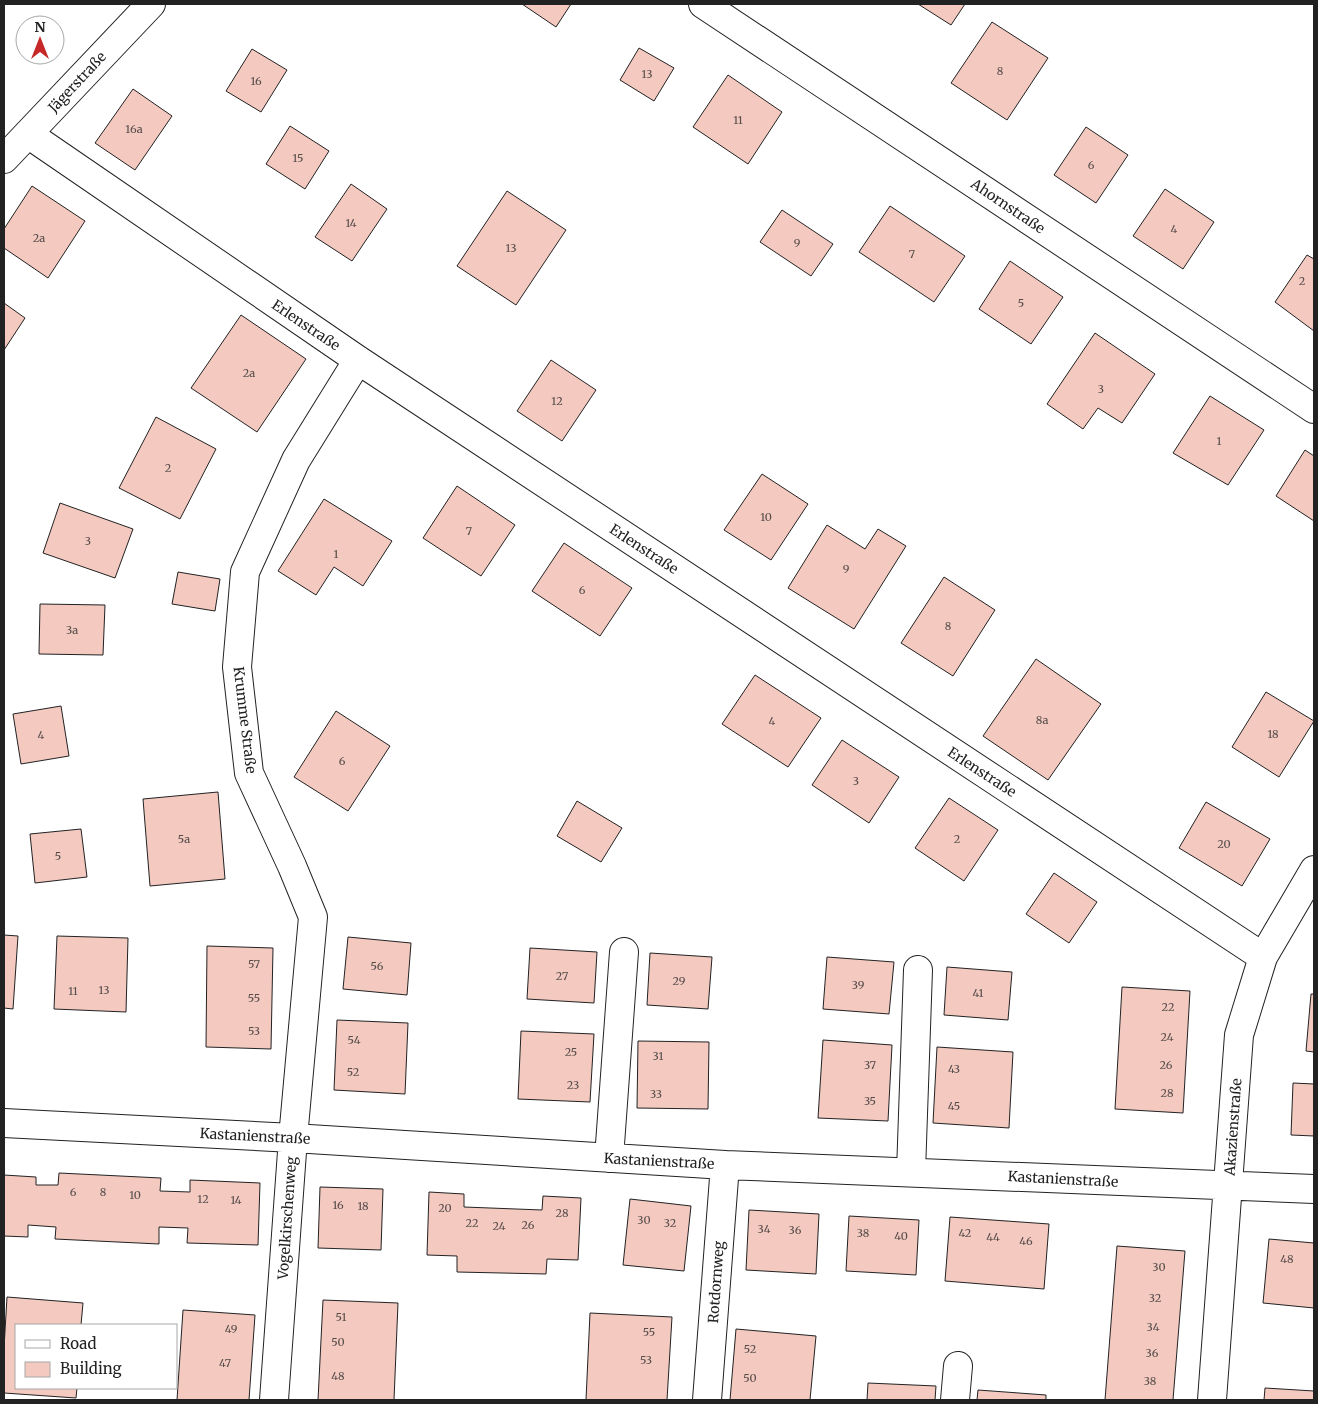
<svg xmlns="http://www.w3.org/2000/svg" width="1318" height="1404" font-family="Merriweather,serif">
  <style>
    .building { fill: #f3c9c0; stroke: #222 }
    .lines { fill: none; stroke-linecap: round; stroke-linejoin: round }
    .minor-casing { stroke: #222; stroke-width: 30 }
    .minor { stroke: #fff; stroke-width: 28 }
    .labels { text-anchor: middle; stroke-width: 4; stroke-linejoin: round; paint-order: stroke }
    .number-label { font-size: 11px; fill: #564c4a }
    .street-label { font-size: 14px; fill: #222; stroke: #fff }
  </style>
  <rect width="100%" height="100%" fill="#fff"/>
  <!-- building -->
  <path class="building" d="M522,4h49l-15,23z
    M918,4h47l-14,21z
    M992,22l56,36 -41,62 -56,-37z
    M639,48l35,20 -20,33 -34,-21z
    M252,49l35,21 -26,42 -35,-21z
    M728,75l54,37 -34,52 -55,-37z
    M133,89l39,27 -37,54 -40,-27z
    M290,126l39,25 -24,38 -39,-25z
    M1086,127l42,28 -32,48 -42,-28z
    M351,184l36,25 -35,52 -37,-24z
    M32,186l53,35 -37,57 -44,-30v-19z
    M1165,189l49,33 -31,47 -50,-33z
    M507,191l59,39 -50,75 -59,-39z
    M890,206l75,50 -31,46 -75,-50z
    M782,210l51,34 -22,32 -51,-34z
    M1307,255l7,4v72l-39,-29z
    M1010,261l53,36 -32,47 -52,-35z
    M4,303l21,15 -21,32z
    M241,315l65,44 -49,73 -66,-44z
    M1095,333l60,41 -33,49 -24,-15 -15,21 -36,-25z
    M551,360l45,30 -34,51 -45,-30z
    M1210,396l54,34 -36,55 -55,-32z
    M156,417l60,32 -36,70 -61,-31z
    M1305,450l9,6v65l-38,-25z
    M762,474l46,30 -37,56 -47,-30z
    M457,486l58,39 -34,51 -58,-38z
    M324,499l68,42 -29,45 -29,-19 -18,28 -38,-24z
    M60,503l73,26 -18,49 -72,-25z
    M827,525l38,24 13,-20 28,17 -52,83 -66,-41z
    M564,543l68,45 -32,48 -68,-45z
    M178,572l42,7 -5,32 -43,-7z
    M944,577l51,33 -42,66 -52,-33z
    M40,604l65,1 -2,50 -64,-1z
    M1036,659l65,45 -53,76 -65,-44z
    M755,675l66,43 -33,49 -66,-43z
    M1266,692l48,29 -35,56 -47,-30z
    M61,706l8,50 -48,8 -8,-50z
    M336,711l54,35 -42,65 -54,-34z
    M842,740l57,37 -30,46 -57,-38z
    M218,792l7,87 -75,7 -7,-87z
    M949,798l49,32 -34,51 -49,-33z
    M577,801l45,27 -21,34 -44,-26z
    M1206,802l64,37 -28,47 -63,-38z
    M81,829l6,48 -52,6 -5,-49z
    M1054,873l43,29 -28,41 -43,-29z
    M4,935l14,1 -5,73 -9,-1z
    M57,936l71,2 -2,74 -72,-3z
    M348,937l63,6 -4,52 -64,-6z
    M207,946l66,2 -2,101 -65,-2z
    M530,948l67,4 -3,51 -67,-4z
    M650,953l62,4 -4,52 -61,-4z
    M827,957l67,5 -5,52 -66,-5z
    M947,967l65,5 -4,48 -64,-5z
    M1122,987l68,4 -7,122 -68,-4z
    M1311,994h3v58l-8,-1z
    M337,1020l71,3 -3,71 -71,-4z
    M521,1031l73,3 -4,68 -72,-3z
    M823,1040l69,5 -4,76 -70,-3z
    M638,1041l71,1 -1,67 -71,-1z
    M937,1047l76,5 -4,76 -76,-5z
    M1293,1083l21,1v52l-23,-1z
    M59,1173l102,5 -1,13 30,1v-12l70,3 -2,62 -71,-2 1,-15 -29,-1v17l-104,-5 1,-12 -28,-2v12l-24,-1v-61l32,2v8h22z
    M320,1187l63,2 -2,61 -63,-2z
    M429,1192l35,2v13l78,3 1,-14 38,2 -3,62 -31,-1 -1,15 -89,-2v-16l-30,-1z
    M630,1199l61,7 -7,65 -61,-6z
    M749,1210l70,4 -3,60 -70,-4z
    M849,1216l70,4 -3,55 -70,-4z
    M950,1217l99,7 -5,65 -99,-8z
    M1269,1239l45,4v65l-51,-5z
    M1117,1246l68,5 -12,149h-68z
    M7,1297l76,6 -2,22h-65v63h61l-1,10 -72,-5v-45z
    M323,1300l75,3 -4,97h-76z
    M183,1310l72,5 -6,85h-72z
    M590,1313l82,4 -5,83h-81z
    M736,1329l80,7 -6,64h-80z
    M868,1383l68,3 -1,14h-68z
    M1265,1388l49,3v9h-50z
    M978,1390l68,5v5h-69z"/>
  <g class="lines">
    <defs>
      <path id="minor" d="M703,4l611,405
        M28,134l330,226 905,597
        M4,159l147,-155
        M4,1123l289,15 432,27 589,24
        M609,1158l15,-206
        M911,1172l7,-202
        M274,1400l19,-262 20,-221 -21,-51 -43,-93 -12,-106 8,-95 51,-112 62,-100
        M707,1400l18,-235
        M955,1400l3,-34
        M1212,1400l27,-365 24,-78 51,-87"/>
    </defs>
    <!-- minor casing -->
    <use href="#minor" class="minor-casing"/>
    <!-- minor -->
    <use href="#minor" class="minor"/>
  </g>
  <g class="labels">
    <!-- number labels -->
    <g class="number-label">
      <text x="1000" y="75">8</text>
      <text x="647" y="78">13</text>
      <text x="256" y="85">16</text>
      <text x="738" y="124">11</text>
      <text x="134" y="133">16a</text>
      <text x="298" y="162">15</text>
      <text x="1091" y="169">6</text>
      <text x="351" y="227">14</text>
      <text x="1174" y="233">4</text>
      <text x="39" y="242">2a</text>
      <text x="797" y="247">9</text>
      <text x="511" y="252">13</text>
      <text x="912" y="258">7</text>
      <text x="1302" y="285">2</text>
      <text x="1021" y="307">5</text>
      <text x="249" y="377">2a</text>
      <text x="1101" y="393">3</text>
      <text x="557" y="405">12</text>
      <text x="1219" y="445">1</text>
      <text x="168" y="472">2</text>
      <text x="766" y="521">10</text>
      <text x="469" y="535">7</text>
      <text x="88" y="545">3</text>
      <text x="336" y="558">1</text>
      <text x="846" y="573">9</text>
      <text x="582" y="594">6</text>
      <text x="948" y="630">8</text>
      <text x="72" y="634">3a</text>
      <text x="1042" y="724">8a</text>
      <text x="772" y="725">4</text>
      <text x="1273" y="738">18</text>
      <text x="41" y="739">4</text>
      <text x="342" y="765">6</text>
      <text x="856" y="785">3</text>
      <text x="184" y="843">5a</text>
      <text x="957" y="843">2</text>
      <text x="1224" y="848">20</text>
      <text x="58" y="860">5</text>
      <text x="254" y="968">57</text>
      <text x="377" y="970">56</text>
      <text x="562" y="980">27</text>
      <text x="679" y="985">29</text>
      <text x="858" y="989">39</text>
      <text x="104" y="994">13</text>
      <text x="73" y="995">11</text>
      <text x="978" y="997">41</text>
      <text x="254" y="1002">55</text>
      <text x="1168" y="1011">22</text>
      <text x="254" y="1035">53</text>
      <text x="1167" y="1041">24</text>
      <text x="354" y="1044">54</text>
      <text x="571" y="1056">25</text>
      <text x="658" y="1060">31</text>
      <text x="870" y="1069">37</text>
      <text x="1166" y="1069">26</text>
      <text x="954" y="1073">43</text>
      <text x="353" y="1076">52</text>
      <text x="573" y="1089">23</text>
      <text x="1167" y="1097">28</text>
      <text x="656" y="1098">33</text>
      <text x="870" y="1105">35</text>
      <text x="954" y="1110">45</text>
      <text x="73" y="1196">6</text>
      <text x="103" y="1196">8</text>
      <text x="135" y="1199">10</text>
      <text x="203" y="1203">12</text>
      <text x="236" y="1204">14</text>
      <text x="338" y="1209">16</text>
      <text x="363" y="1210">18</text>
      <text x="445" y="1212">20</text>
      <text x="562" y="1217">28</text>
      <text x="644" y="1224">30</text>
      <text x="472" y="1227">22</text>
      <text x="670" y="1227">32</text>
      <text x="528" y="1229">26</text>
      <text x="499" y="1230">24</text>
      <text x="764" y="1233">34</text>
      <text x="795" y="1234">36</text>
      <text x="863" y="1237">38</text>
      <text x="965" y="1237">42</text>
      <text x="901" y="1240">40</text>
      <text x="993" y="1241">44</text>
      <text x="1026" y="1245">46</text>
      <text x="1287" y="1263">48</text>
      <text x="1159" y="1271">30</text>
      <text x="1155" y="1302">32</text>
      <text x="341" y="1321">51</text>
      <text x="1153" y="1331">34</text>
      <text x="231" y="1333">49</text>
      <text x="649" y="1336">55</text>
      <text x="338" y="1346">50</text>
      <text x="750" y="1353">52</text>
      <text x="1152" y="1357">36</text>
      <text x="646" y="1364">53</text>
      <text x="225" y="1367">47</text>
      <text x="338" y="1380">48</text>
      <text x="750" y="1382">50</text>
      <text x="1150" y="1385">38</text>
    </g>
    <!-- street labels -->
    <g class="street-label">
      <text transform="translate(77 82) rotate(-47)" y="5">Jägerstraße</text>
      <text transform="translate(1008 206) rotate(34)" y="5">Ahornstraße</text>
      <text transform="translate(306 325) rotate(34)" y="5">Erlenstraße</text>
      <text transform="translate(644 549) rotate(33)" y="5">Erlenstraße</text>
      <text transform="translate(245 720) rotate(83)" y="5">Krumme Straße</text>
      <text transform="translate(982 772) rotate(33)" y="5">Erlenstraße</text>
      <text transform="translate(1233 1127) rotate(-86)" y="5">Akazienstraße</text>
      <text transform="translate(255 1136) rotate(3)" y="5">Kastanienstraße</text>
      <text transform="translate(659 1161) rotate(3)" y="5">Kastanienstraße</text>
      <text transform="translate(1063 1179) rotate(3)" y="5">Kastanienstraße</text>
      <text transform="translate(287 1218) rotate(-86)" y="5">Vogelkirschenweg</text>
      <text transform="translate(716 1282) rotate(-86)" y="5">Rotdornweg</text>
    </g>
  </g>
  <!-- border -->
  <rect width="1318" height="1404" fill="none" stroke="#222222" stroke-width="10"/>
  <!-- legend -->
  <rect x="15" y="1324" width="162" height="65" fill="#ffffff" stroke="#a7a7a7"/>
  <rect x="25" y="1340" width="25" height="8" fill="#ffffff" stroke="#a7a7a7"/>
  <text x="60" y="1349" font-size="15" fill="#222222">Road</text>
  <rect x="25" y="1362" width="25" height="15" fill="#f3c9c0" stroke="#a7a7a7"/>
  <text x="60" y="1374" font-size="15" fill="#222222">Building</text>
  <!-- north arrow -->
  <g transform="translate(40 40)"><circle r="24" fill="#ffffff" stroke="#a7a7a7"/>
  <path d="M0-4L9 19L0 12L-9 19Z" fill="#c62828"/>
  <text y="-8" font-size="14" font-weight="bold" text-anchor="middle" fill="#222222">N</text>
  </g>
</svg>
